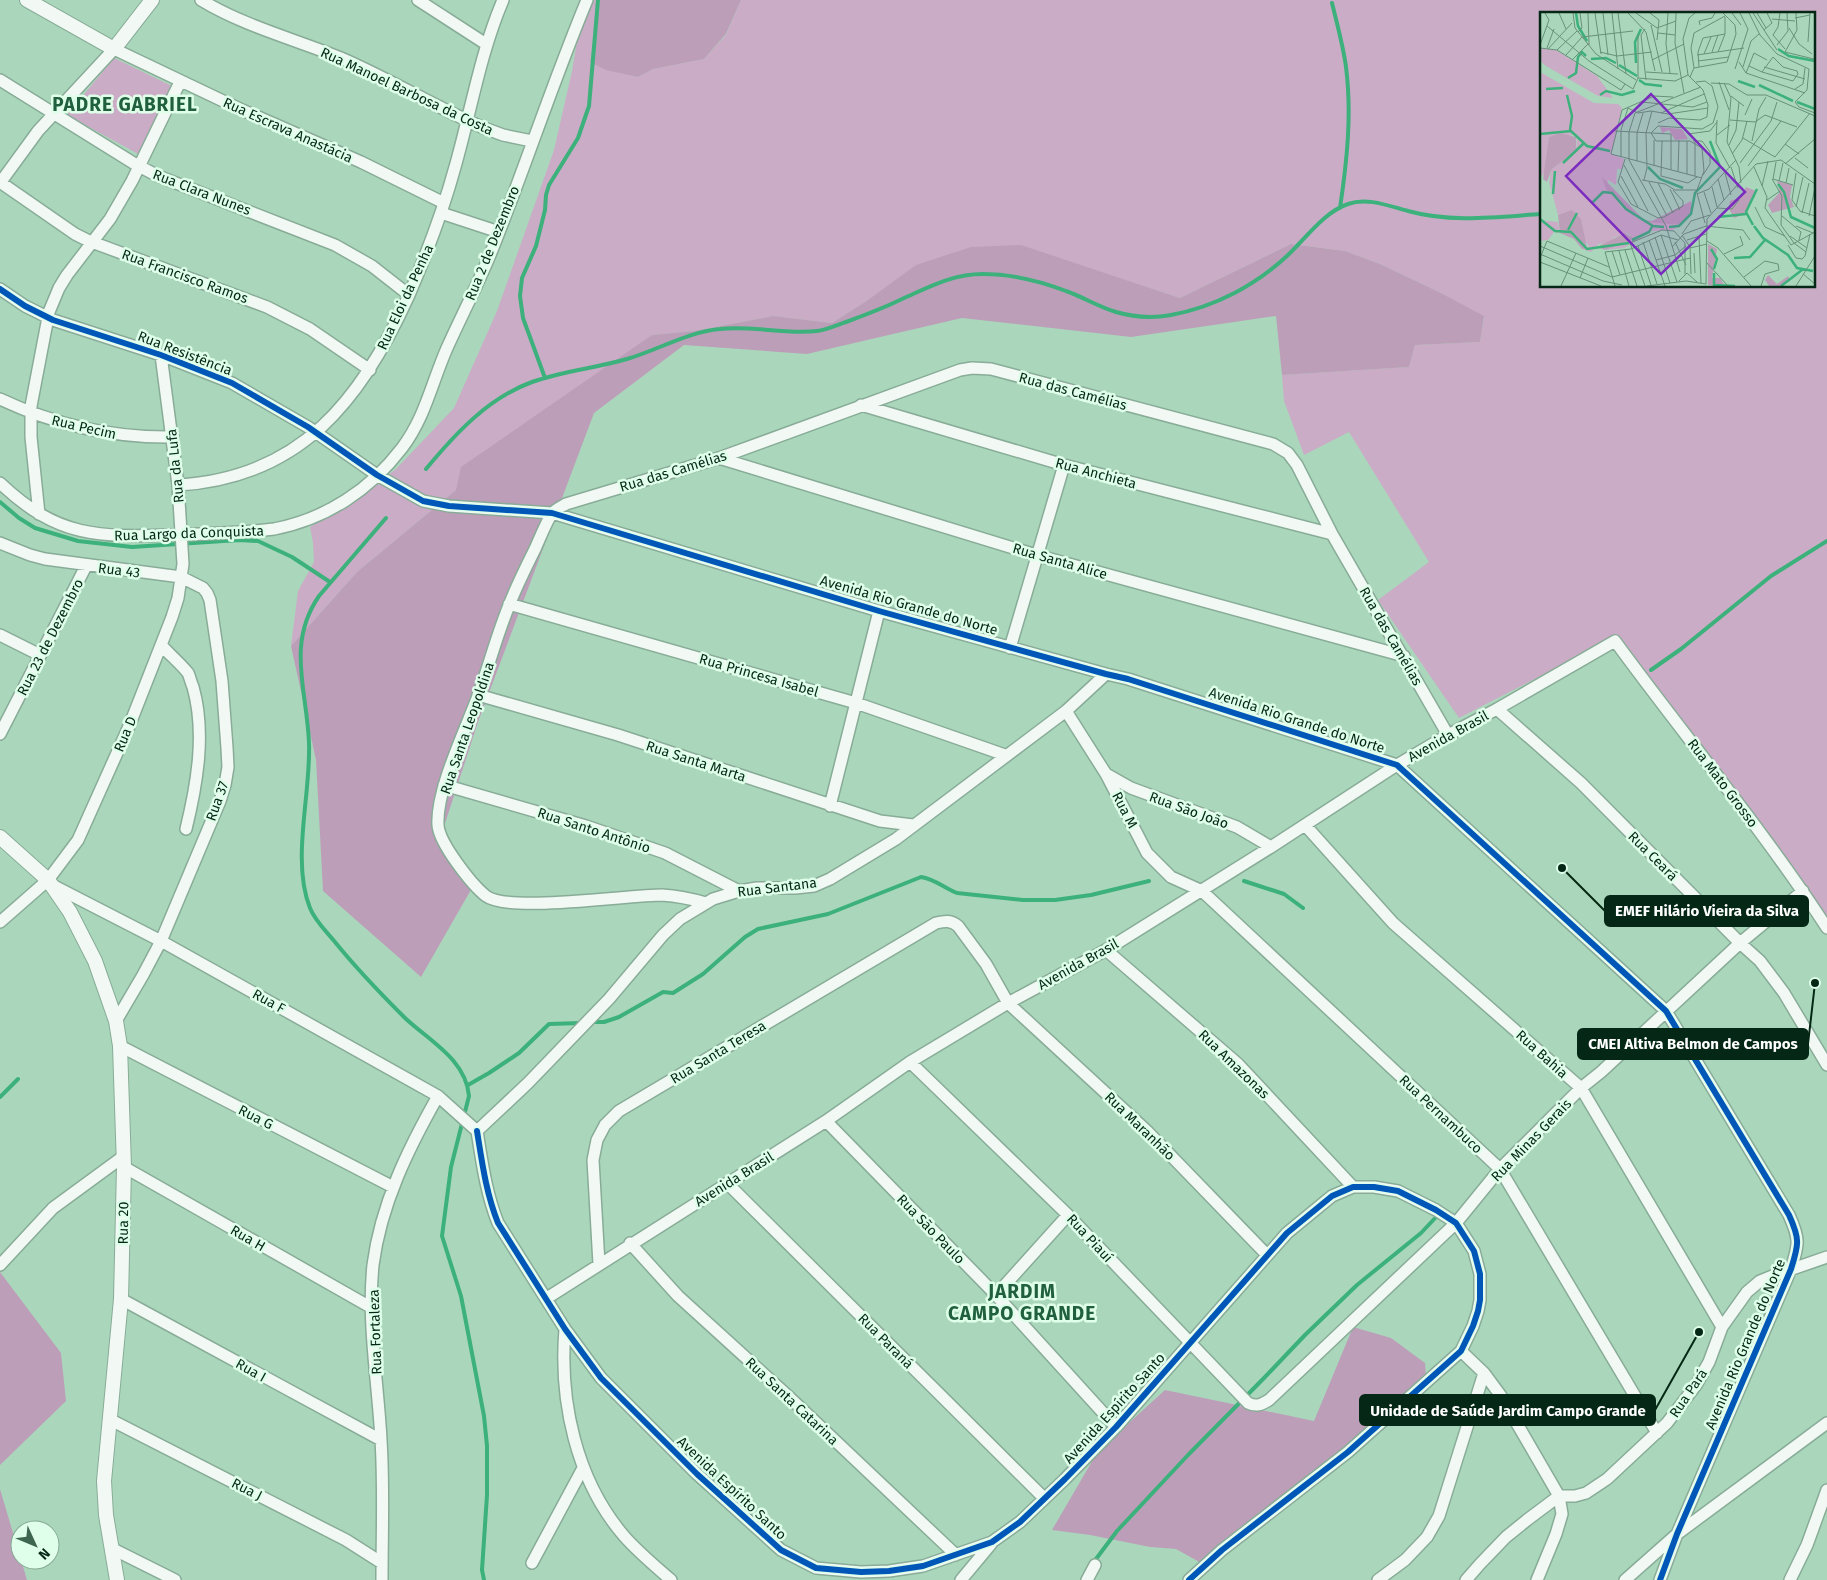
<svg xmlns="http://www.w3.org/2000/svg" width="1827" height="1580" font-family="'Fira Sans',sans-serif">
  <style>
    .green { fill: #cbacc6; fill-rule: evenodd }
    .forest { fill: #bd9eb9 }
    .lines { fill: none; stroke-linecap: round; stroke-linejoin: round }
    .stream { stroke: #3cb17c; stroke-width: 4 }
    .minor-casing { stroke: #88ac97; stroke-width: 14 }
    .tertiary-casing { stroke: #88ac97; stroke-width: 16 }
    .minor { stroke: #f2f9f5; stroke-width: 11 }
    .tertiary { stroke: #f2f9f5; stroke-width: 14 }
    .cycleway-casing { stroke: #dfffea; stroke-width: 9 }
    .cycleway { stroke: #0057b8; stroke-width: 6 }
    .labels { text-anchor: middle; stroke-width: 5; stroke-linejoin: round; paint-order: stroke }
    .street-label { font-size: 14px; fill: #042815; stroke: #dfffea }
    .district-label { font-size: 19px; font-weight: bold; letter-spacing: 1px; fill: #20603e; stroke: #dfffea }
    .inset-river { fill: none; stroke: #3cb17c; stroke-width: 2.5 }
    .inset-road { fill: none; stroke: #689179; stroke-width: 1 }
    .view { fill: #7b2cbf; fill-opacity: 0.15; stroke: #7b2cbf; stroke-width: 2.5 }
    .inset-edge { fill: none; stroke: #042815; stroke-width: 2.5 }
    .leader { fill: none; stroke: #042815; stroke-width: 2 }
    .callout-dot { fill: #042815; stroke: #dfffea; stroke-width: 2 }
    .callout { fill: #042815; stroke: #042815; stroke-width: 2 }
    .callout-label { font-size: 15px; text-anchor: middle; font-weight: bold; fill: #fff }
  </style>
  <rect width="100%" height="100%" fill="#aad7bb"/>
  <!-- green -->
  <path class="green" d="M580,0h20l-10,62 48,15 15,-8 51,-10 22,-24 15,-35h1086v922l-128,-172 -81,-114 -159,82 -81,-118 51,-38 -80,-130 -45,23 -20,-54 -2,-26 127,-8 6,-22 65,-3 4,-25 -43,-24 -61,-29 -35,-13 -54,-7 -111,54 -116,-38 -196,40 -36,23 -59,-7 -79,15 -42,4 -196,155 -99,82 -66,74 7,-55 16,-29 -1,-19 -3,-16 43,-26 43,-32 58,-61 43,-97 57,-161 18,-79 10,-59zM1541,14h272v272h-272z
    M114,58l60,29 -34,68 -73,-40z"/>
  <!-- forest -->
  <path class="forest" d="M600,0h141l-15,34 -22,25 -51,10 -15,8 -32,-7 -16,-8z
    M1291,244l54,7 35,13 61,29 43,23 -4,26 -65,3 -6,22 -127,8 -6,-59 -145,21 -169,-19 -155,36 -123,-9 -90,68 -116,309 -40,123 34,43 -51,89 -98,-86 -7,-131 -25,-114 66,-74 99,-82 5,-23 191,-132 42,-4 79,-15 59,7 36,-23 48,-35 55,-18 50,-2 159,53z
    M0,1272l61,81 5,48 -66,64z
    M1353,1327l38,11 34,25 1,13 -60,56 -163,132 -27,-15 -26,-2 -60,-12 -38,-5 46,-79 67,-61 149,31z
    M0,1489l27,91h-27z"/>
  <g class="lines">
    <!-- stream -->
    <path class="stream" d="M1332,3c5,21 11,42 14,64 6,47 1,94 -6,141
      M545,378l-22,-60 -3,-22 2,-18 14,-32 9,-36 1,-15 3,-10 29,-47 11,-32 9,-106
      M426,469c29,-35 62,-71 106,-87 31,-11 64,-14 95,-23 31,-9 60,-27 93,-30 32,-4 65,6 97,2 9,-1 20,-6 29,-9 19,-7 38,-14 56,-23 27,-12 50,-25 81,-25 27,0 57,7 83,17 17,6 33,16 50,21 17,5 38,6 55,3 44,-8 85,-30 117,-60 18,-17 36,-43 60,-51 19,-7 41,2 60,7 43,12 88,6 133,3
      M0,502l19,16 16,10 43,13 54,6 107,-7 19,1 34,16 38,25
      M386,518l-67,78c-33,48 -12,94 -10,147 2,52 -18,117 1,165 5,13 16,23 25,34 21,26 45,51 69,75 24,23 62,42 65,79l-18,71 -9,69 19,60 23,120 3,30v49l-5,75 2,10
      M1651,670l30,-21 90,-73 56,-35
      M1244,881l40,13 19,14
      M591,1022h13l15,-5 44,-25 10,1 30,-19 42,-37 13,-8 70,-15 93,-37c14,2 23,11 36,16l66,7h32l36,-5 58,-14
      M468,1085l21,-12 30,-20 30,-29 33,-1
      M0,1097l18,-18
      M1093,1563l24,-32 71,-76 77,-78 40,-42 52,-50 64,-52 17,-18"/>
    <defs>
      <path id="minor" d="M201,0c43,26 93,39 140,58 49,21 94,49 143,70l19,7 29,6
        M418,0l68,44
        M0,80l135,84 23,12 177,69 37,21 37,29
        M0,182l75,52 14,7 178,66 43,22 60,41
        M0,183l38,-52 76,-82 128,61 119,52 83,41
        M441,213l58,19
        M0,289l25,17 28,14 108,35 71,28 76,44 69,48 46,26 26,5 103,7 327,98 227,63 22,5 269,86 269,246 123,204c11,24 10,29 2,54l-114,265 -17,46
        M0,399c55,26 111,39 173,38
        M861,405l203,60 268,69
        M719,458l317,97 368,101
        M0,483c59,56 100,54 176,52 33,-1 66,-2 98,-6 52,-10 96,-39 128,-81 23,-30 30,-66 45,-100 14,-31 30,-62 43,-93 34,-84 62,-171 97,-255
        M178,485c123,-7 184,-86 231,-190 18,-42 34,-84 46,-128 16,-56 25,-113 48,-167
        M39,514l-8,-77v-31l18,-94 10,-24 8,-13 43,-56 22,-38 48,-99
        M0,543l30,12 15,4 136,18 22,11 4,5 3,7 12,81 5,67 1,19 -3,18 -5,16 -59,140 -18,34 -27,46
        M509,604l347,99 149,52
        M0,635l40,20
        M161,645c8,9 19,18 27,28 2,4 3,10 5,14 13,46 4,97 -7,142
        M1010,648l54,-183
        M478,695l140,40 262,86 33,4
        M1497,709l84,74 159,160 20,18 24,32 43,72
        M1066,711l40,63 41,79 24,24 31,14 298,278 157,264
        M0,734l86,-168
        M1108,775l23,13 106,39 34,20
        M444,785l142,41 79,27 74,38
        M830,806l49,-195
        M1305,825l88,98 188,165 141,239
        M52,885l109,56 277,155 39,35
        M706,903c-14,-4 -29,-7 -44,-8 -35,0 -154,18 -176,1 -14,-11 -47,-53 -48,-71 -2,-35 27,-94 40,-129 11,-30 19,-62 32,-93 7,-18 16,-36 25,-54 5,-11 10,-24 16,-34 4,-6 10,-8 15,-11l153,-46 241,-88 12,-2 19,1 282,75 15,9 9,12 35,69 116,201
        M0,922l48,-42 30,-40 52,-116 42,-107 6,-19 5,-34 -5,-79 -17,-130
        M1106,950l132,114 115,123
        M120,1046l273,141
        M910,1062l158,153 180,188c8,4 13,2 21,-3l187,-177 44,-54 81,-81 20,-16 139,-129 63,-52
        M826,1121l170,174 120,132
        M477,1131c5,31 9,62 21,92l67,106 36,49 96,96 84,76 35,18 45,4 28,-1 34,-5 69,-24 28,-20 45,-43 51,-52 171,-194 45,-37 21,-9h21l24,4 38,19 20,13 18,28 6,23v26l-2,11 -5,15 -12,25 -113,101 -126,98 -33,30
        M477,1131l51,-48 81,-84 54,-64 17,-16 33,-20 26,-8 18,-3h38l19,-2 16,-7 66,-40 170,-128 40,-37
        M124,1167l248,141
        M727,1183l317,315
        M630,1243l48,53 110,100 168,159
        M599,1264l-6,-104 4,-20 8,-15 14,-14 317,-188c9,-2 15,-3 22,3l28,38 22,39 140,129 119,123
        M0,1265l53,-57 71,-52
        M996,1295l72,-80
        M547,1298l279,-177 84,-59 98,-59 98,-53 165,-103 126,-82 51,-30 49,-26 118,-68c70,96 147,187 212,287
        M121,1299l260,141
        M565,1329c-6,72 11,151 59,207 14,16 31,30 47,44
        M1461,1351l23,22 17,23 58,100 3,18 -6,20 -19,46
        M109,1419l237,121 36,23
        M111,1548l64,32
        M532,1563l51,-95
        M382,1580c0,-47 2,-94 -1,-140 -3,-58 -14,-117 -8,-175 8,-61 35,-116 65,-169
        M961,1580l30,-36
        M1087,1580l8,-15
        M1378,1580l27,-20 22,-23 12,-21 45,-143
        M1466,1580l14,-16 26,-27 21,-17 32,-24h16l11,-3 21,-14 60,-56 29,-38 13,-23 13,-35 25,-35 13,-11 15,-6 52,-18
        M1625,1580l52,-46 150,-111
        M1790,1580l17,-35 20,-55"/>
      <path id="tertiary" d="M27,0l87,49 38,-49
        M0,837l48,43 22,32 25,49 21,60 4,25 4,121 -3,132 -17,182 2,34 11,65"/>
    </defs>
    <!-- minor casing -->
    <use href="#minor" class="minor-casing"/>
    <!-- tertiary casing -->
    <use href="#tertiary" class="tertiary-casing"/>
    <!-- minor -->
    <use href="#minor" class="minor"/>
    <!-- tertiary -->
    <use href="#tertiary" class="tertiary"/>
    <defs>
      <path id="cycleway" d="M0,289l25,17 28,14 108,35 71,28 76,44 69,48 46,26 26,5 103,7 327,98 227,63 22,5 269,86 269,246 123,204c11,24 10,29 2,54l-114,265 -17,46
        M477,1131c5,31 9,62 21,92l67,106 36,49 96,96 84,76 35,18 45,4 28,-1 34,-5 69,-24 28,-20 45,-43 51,-52 171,-194 45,-37 21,-9h21l24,4 38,19 20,13 18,28 6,23v26l-2,11 -5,15 -12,25 -113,101 -126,98 -33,30"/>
    </defs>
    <!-- cycleway casing -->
    <use href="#cycleway" class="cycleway-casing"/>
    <!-- cycleway -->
    <use href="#cycleway" class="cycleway"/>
  </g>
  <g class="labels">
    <!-- street labels -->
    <g class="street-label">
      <text transform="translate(407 91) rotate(25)" y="5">Rua Manoel Barbosa da Costa</text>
      <text transform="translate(288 130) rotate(24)" y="5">Rua Escrava Anastácia</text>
      <text transform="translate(202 192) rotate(21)" y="5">Rua Clara Nunes</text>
      <text transform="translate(492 243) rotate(-68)" y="5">Rua 2 de Dezembro</text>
      <text transform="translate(185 276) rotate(20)" y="5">Rua Francisco Ramos</text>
      <text transform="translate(405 297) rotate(-65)" y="5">Rua Eloi da Penha</text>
      <text transform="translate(185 353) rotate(21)" y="5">Rua Resistência</text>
      <text transform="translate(1073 391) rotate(15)" y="5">Rua das Camélias</text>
      <text transform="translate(84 427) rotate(13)" y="5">Rua Pecim</text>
      <text transform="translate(175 466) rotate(-96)" y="5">Rua da Lufa</text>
      <text transform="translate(673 471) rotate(-17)" y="5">Rua das Camélias</text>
      <text transform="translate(1096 473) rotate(15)" y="5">Rua Anchieta</text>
      <text transform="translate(189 533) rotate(-2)" y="5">Rua Largo da Conquista</text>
      <text transform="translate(1060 561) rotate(16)" y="5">Rua Santa Alice</text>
      <text transform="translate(119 570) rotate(7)" y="5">Rua 43</text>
      <text transform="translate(909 605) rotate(16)" y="5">Avenida Rio Grande do Norte</text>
      <text transform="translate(1391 636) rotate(60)" y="5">Rua das Camélias</text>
      <text transform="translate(50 637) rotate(-63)" y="5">Rua 23 de Dezembro</text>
      <text transform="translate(759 675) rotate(16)" y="5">Rua Princesa Isabel</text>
      <text transform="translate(1297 720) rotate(18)" y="5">Avenida Rio Grande do Norte</text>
      <text transform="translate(467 728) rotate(-71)" y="5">Rua Santa Leopoldina</text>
      <text transform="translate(125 734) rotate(-67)" y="5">Rua D</text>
      <text transform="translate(1448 736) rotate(-29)" y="5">Avenida Brasil</text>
      <text transform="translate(696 761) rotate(18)" y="5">Rua Santa Marta</text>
      <text transform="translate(1723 783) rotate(53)" y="5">Rua Mato Grosso</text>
      <text transform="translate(217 801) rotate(-70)" y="5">Rua 37</text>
      <text transform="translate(1125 810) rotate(63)" y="5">Rua M</text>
      <text transform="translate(1189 810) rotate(20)" y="5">Rua São João</text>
      <text transform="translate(594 830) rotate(18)" y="5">Rua Santo Antônio</text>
      <text transform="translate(1653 856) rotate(45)" y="5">Rua Ceará</text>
      <text transform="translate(777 887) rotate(-7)" y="5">Rua Santana</text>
      <text transform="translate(1078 964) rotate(-29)" y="5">Avenida Brasil</text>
      <text transform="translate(269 1001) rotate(29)" y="5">Rua F</text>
      <text transform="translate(718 1052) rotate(-31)" y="5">Rua Santa Teresa</text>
      <text transform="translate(1542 1054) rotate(42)" y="5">Rua Bahia</text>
      <text transform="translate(1234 1064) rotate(44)" y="5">Rua Amazonas</text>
      <text transform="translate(1441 1114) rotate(43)" y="5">Rua Pernambuco</text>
      <text transform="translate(256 1117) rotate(27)" y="5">Rua G</text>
      <text transform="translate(1140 1126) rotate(44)" y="5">Rua Maranhão</text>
      <text transform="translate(1531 1140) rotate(-46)" y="5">Rua Minas Gerais</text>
      <text transform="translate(734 1179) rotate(-32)" y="5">Avenida Brasil</text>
      <text transform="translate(123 1223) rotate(-89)" y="5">Rua 20</text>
      <text transform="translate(931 1229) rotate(46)" y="5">Rua São Paulo</text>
      <text transform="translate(248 1238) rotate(30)" y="5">Rua H</text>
      <text transform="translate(1090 1238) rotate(47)" y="5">Rua Piauí</text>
      <text transform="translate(375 1332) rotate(-92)" y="5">Rua Fortaleza</text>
      <text transform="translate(886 1341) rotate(45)" y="5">Rua Paraná</text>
      <text transform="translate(1745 1344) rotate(-67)" y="5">Avenida Rio Grande do Norte</text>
      <text transform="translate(251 1370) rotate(29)" y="5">Rua I</text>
      <text transform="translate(1688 1393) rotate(-56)" y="5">Rua Pará</text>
      <text transform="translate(792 1401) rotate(43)" y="5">Rua Santa Catarina</text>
      <text transform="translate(1114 1408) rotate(-48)" y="5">Avenida Espírito Santo</text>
      <text transform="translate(732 1488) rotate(43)" y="5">Avenida Espírito Santo</text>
      <text transform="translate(247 1489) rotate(27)" y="5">Rua J</text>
    </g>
    <!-- district labels -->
    <g class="district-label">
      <text x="125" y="111">PADRE GABRIEL</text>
      <text x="1022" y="1298">JARDIM<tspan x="1022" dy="22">CAMPO GRANDE</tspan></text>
    </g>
  </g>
  <!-- overview -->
  <g transform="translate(1540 12)">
    <rect width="275" height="275" fill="#aad7bb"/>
    <path d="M0,36l16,2 41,26 16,22 -15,-2 -52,-30 -6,-5zM0,60l54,31 24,1 4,4 -11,46 13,5 -2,10h-5l-1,16 -8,-5 -1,12 9,3 5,12 24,15 35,3 -7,5 -21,1 -28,17 -19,2 26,-14 -4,-3 -14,5 -1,5 -13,1 -8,8 -9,-3 7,-2 -7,-12v-11l-13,-12 -11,3 -9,-33 3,-13 24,-18 1,-13 -3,-3 -25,2 -4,35 -5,6v-43l3,-2h-3zM0,208l18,2 2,11 -6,-1 -6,8 -8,1z" fill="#cbacc6"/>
    <path d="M120,115l22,2 6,10 -13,1 -6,-10 -7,3zM20,121l16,4v14l-24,18 -5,13 -4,-3 6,-42zM62,165l42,43 8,1 39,-20 1,10 -12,14 -35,-3 -10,-9 -11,-4 -8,-13 -9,-4zM237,169l15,4 -2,12 4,10 -22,6 -4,-8 12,-13zM206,175l10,4 -12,23 -10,4 -5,-9 1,-8 10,-3zM32,198l9,9 6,29 -5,1 -8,-10 -14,-6 -2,-18zM85,221l9,6 -29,11 -8,-3zM168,232l9,5 -5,29h8l5,8 -17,-1zM228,263l9,9 11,-8 2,5 -9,5h-12l-4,-6z" fill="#bd9eb9"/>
    <path class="inset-river" d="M36,1l2,13 9,15M238,37l11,7 26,5M51,47l15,-1 10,5M96,51l-1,-21 6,-13M79,53l18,11M28,66l8,-5 2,-16 4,-5 4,4M99,68l6,4 17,2M198,69l17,6M219,73l34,16M6,77l17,-1M27,83l5,21 -2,14M60,83l6,-4 16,4 13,-4M257,90l18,7M0,122l31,-3 16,15 23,5M23,151l20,-19M108,155l12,12 23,9M238,172l6,8 7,25 24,11M13,182l2,-23M52,191l11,-11 9,1 14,16 27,17 11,1M178,205l28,-3M0,207l15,12 16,1 16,17 42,-6M213,213l-7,-13 11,-23M214,214l9,12 25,17 9,13 16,3M129,215l10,-1 12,-12 4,-21 25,-26 -10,-26M28,218l9,-17M92,228l17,-8 4,-7M171,237l6,10 -3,10M194,246l16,-1 15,-17M174,261v12l21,1M241,274l21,-16"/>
    <path class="inset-road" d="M19,1l7,16M33,1l2,15 21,26 40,26M48,1l1,32M55,1l6,41M63,1l5,42M72,1l6,56M78,1l8,61M88,1l18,19 9,39M96,1l21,15 19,-7M110,1l9,7 -2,20M128,1l-2,31 4,29M136,1l-1,30 9,50M192,1l9,12M209,1l11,22 17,19 32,15 -2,21 -12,12 4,5 16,6M213,1l24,37M217,1l9,15M240,1l-2,14 -5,8 12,14M256,1l1,17 -12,22 29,7M255,6l15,-3M232,7l23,2M111,13l11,47M160,13l-1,-4 13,-3 3,-5M7,14l42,35 44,28 5,-11v-44M249,16l10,16 13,10M105,17l-4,6 5,45M224,18l8,-7 -5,-10M38,20l4,-4 -2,-15M118,21l17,2M42,25l51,-6M268,30l2,-29M0,33l9,-25 -4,-7M237,33l11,-14 -1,-18M0,36l17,2 64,40 4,-6M7,36l7,-19M8,37l24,-26M17,38l20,-19M60,40l17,4 35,-4M172,40l6,-17M178,40l7,-18v-17M164,42l7,-17M26,43l16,-18M157,43l47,-7M32,48l16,-16M112,48l32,-16M158,49l31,-4M199,50l7,11 59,20M209,54l13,6 31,9 5,-7 -1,-3 -14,-4 -10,-10 -11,15M159,55l-1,-15 5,-14 22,-4M203,55l8,-26 8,-7M224,55l41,12M154,56l33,-6 9,-28 -1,-9 -12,-12M195,57l13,-40 -8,-16M106,60l32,2M206,61l8,-20 13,7M148,63l-5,-36 6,-21 6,-5M150,65l4,-9 -3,-20 3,-15 31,-17M98,66l37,3 13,-6M179,70l10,28M171,71l18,1 18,11h19l49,21M184,71l7,15 -4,44 12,25 2,16M255,77l8,-5 2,-16M191,84l13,10M133,85l-19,-1 -32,14 -11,44 91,24M101,90l52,5 14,-5M88,96l10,5 13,-2 17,3 40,-6M121,101l43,-19M205,103l7,-16M177,108l-1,23 14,25M190,108l25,2 10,-7 32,12M118,111l11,-5 31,2 7,-3 1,-12 -5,-15 -15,-15M75,119l56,3v36M111,121l7,-7 44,3 11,-6 5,-16 -6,-21 -7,-5 -9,1M111,121l5,8h34l12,7 2,23 -7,19M148,122l22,-3 7,-9M177,123l13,-10M203,126l32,19M114,128v26M122,129l-1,35 27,7 9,-6M153,129h9l8,11v12l-7,11M212,129l7,-32 7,-12M155,130v34M245,132l14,10M189,133l7,-15 3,-28M192,142l10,-14 5,-19M81,145v-27l7,-22M235,145l35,-44M255,146l13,10M85,147l-7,23 13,22 27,14 6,-1 19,-11v-5l-10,-11M97,149v-28l6,-20M200,151l31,-42 6,-19M245,152l30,-25M84,153l24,46M208,154l33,-45M191,155l7,21M214,155l13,30 -2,11 26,37 24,-13M138,160l1,-32M185,161l6,22M256,161l-4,27 8,11 15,5M147,162v-33M81,164l17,31M178,167l6,21M232,167l10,17 -1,29M233,167l20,6M233,167l3,-17M102,168l23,4 10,6h22M104,168l3,-12 -1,-35 6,-22M239,169l4,-18M109,170l18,34M118,171l15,30M246,171l3,-15M222,174l6,-25M172,175l5,20M130,177l10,21M164,180l7,21M157,181l8,30M157,182l12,-5 27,-29M227,188l13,-9M215,195l10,20 20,9M256,195l7,-30M177,196l15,1 7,-9M262,201l7,-30M242,204l19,16 -2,8M269,204l6,-28M241,213l13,18 12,9M256,214l17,7M142,222l9,-13 19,-6M121,223l16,47M142,223l8,12 1,27M250,224l17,12M115,225l15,46M159,225l2,46M109,228l16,46M147,228l19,-6M7,229l62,26M167,229l11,7 33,38M103,230l14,42M135,230l11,23M248,233l8,13 6,1M0,234l72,31 78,-19M98,234l13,39M132,235l12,-13 22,-8 37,4 7,10M150,236l17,-4M85,238l12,36M72,239l8,24M79,239l10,35M154,241l1,20M0,242l63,27 19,4M184,242l19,-9 -3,-9M0,246l7,-17M262,247l3,-3 5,-22M116,248l19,-5 11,-9M0,250l61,24M166,250l22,24M140,260l-14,-46 -37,-66v-28l6,-19 66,-26M263,262l12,10M204,265l21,-16 13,3 1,6 -14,4 -4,12M40,266l8,-20M139,269l8,-8 10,9M21,274l15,-33M75,274l-10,-34 26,-3 30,-14 17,5M105,274l-15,-43 32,-13 12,1 11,12v31M107,274l39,-5 20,3 1,-65 49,-55 25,-4 34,24M256,274l19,-30"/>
    <path class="view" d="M111,82l94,98 -84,82 -95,-98z"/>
    <rect width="275" height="275" class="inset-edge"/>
  </g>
  <!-- callouts -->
  <path class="leader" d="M1562 868L1605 911M1815 983L1808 1044M1699 1332L1655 1410"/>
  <g class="callout-dot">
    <circle cx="1562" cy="868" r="5"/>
    <circle cx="1815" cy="983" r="5"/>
    <circle cx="1699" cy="1332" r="5"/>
  </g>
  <g class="callout">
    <rect x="1605" y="896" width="203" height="30" rx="5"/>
    <rect x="1578" y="1029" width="230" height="30" rx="5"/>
    <rect x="1360" y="1395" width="295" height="30" rx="5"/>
  </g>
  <g class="callout-label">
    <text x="1707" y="916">EMEF Hilário Vieira da Silva</text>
    <text x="1693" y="1049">CMEI Altiva Belmon de Campos</text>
    <text x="1508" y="1416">Unidade de Saúde Jardim Campo Grande</text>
  </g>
  <!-- north arrow -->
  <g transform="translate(35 1545) rotate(134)"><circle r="24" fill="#dfffea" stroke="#87a995"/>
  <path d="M0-4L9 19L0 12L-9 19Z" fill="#3e654f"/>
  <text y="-8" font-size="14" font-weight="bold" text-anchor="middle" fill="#042815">N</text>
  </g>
</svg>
